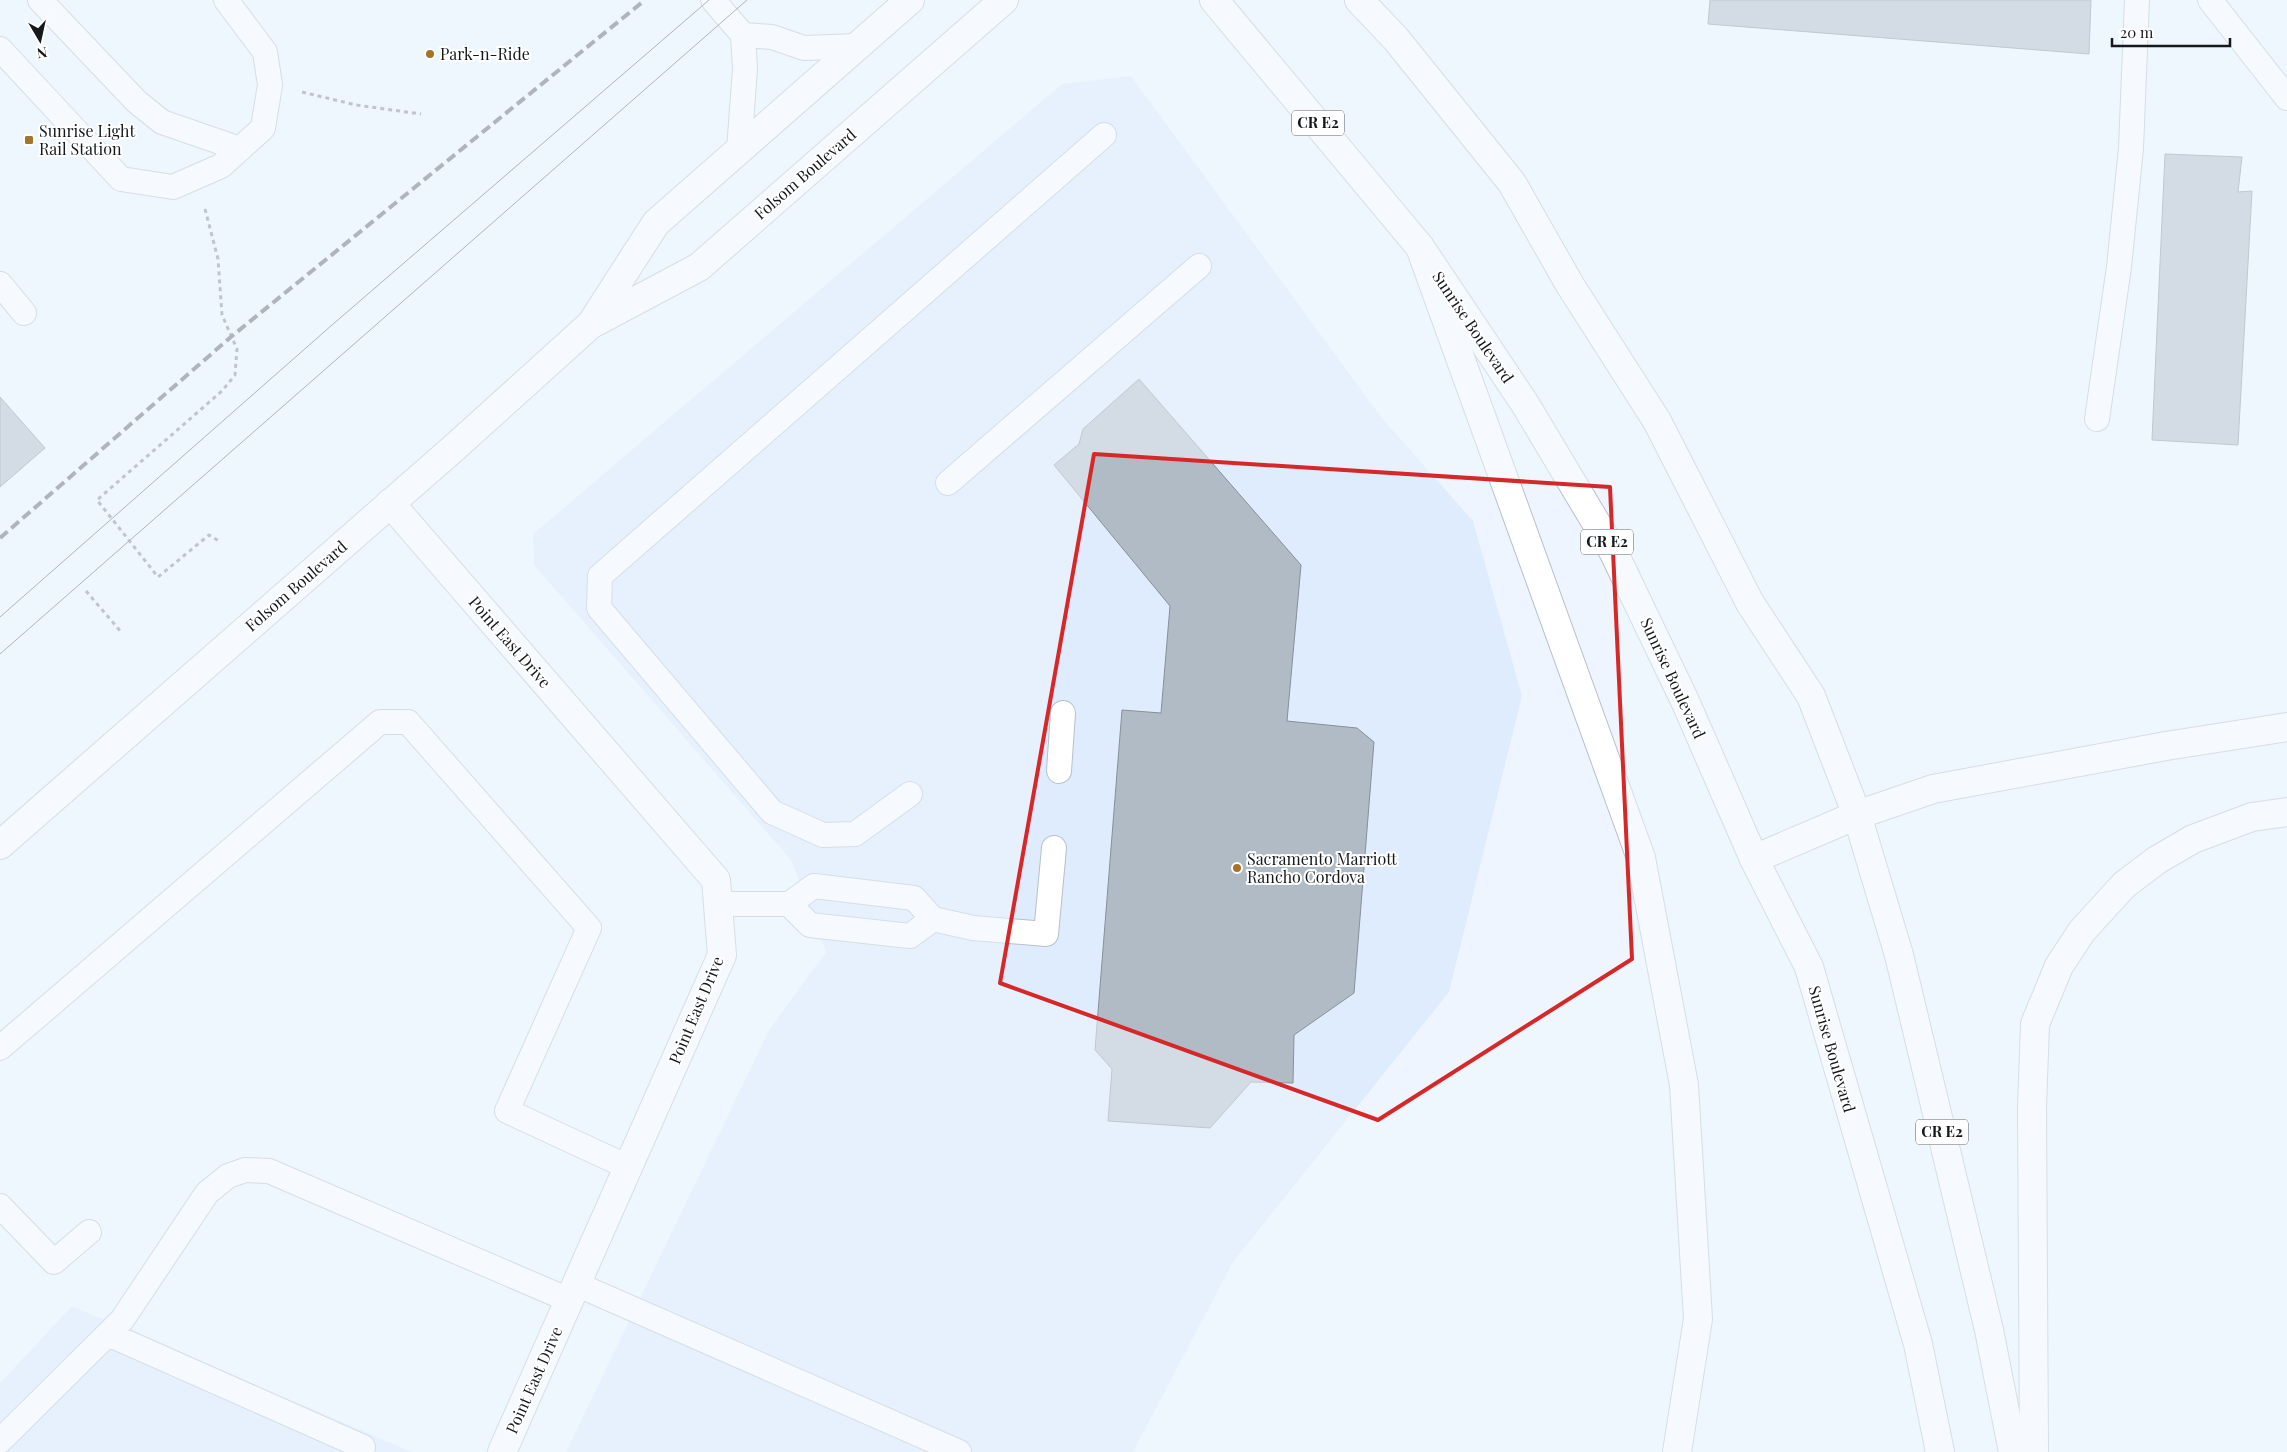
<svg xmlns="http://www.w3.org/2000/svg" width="2287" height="1452" font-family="'Playfair Display',serif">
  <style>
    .built { fill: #deecfe }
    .building { fill: #b1bbc5; stroke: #87909a }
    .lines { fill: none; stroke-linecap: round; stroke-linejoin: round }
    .lane-casing { stroke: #b7c0cb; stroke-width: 26 }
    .street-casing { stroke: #b7c0cb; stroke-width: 30 }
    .secondary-casing { stroke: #b7c0cb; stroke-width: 30 }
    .primary-casing { stroke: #b7c0cb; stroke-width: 30 }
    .highway-casing { stroke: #b7c0cb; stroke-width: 30 }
    .path { stroke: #868b91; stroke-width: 3; stroke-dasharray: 4 4; stroke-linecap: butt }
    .lane { stroke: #fff; stroke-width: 24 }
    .street { stroke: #fff; stroke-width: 28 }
    .secondary { stroke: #fff; stroke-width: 28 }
    .primary { stroke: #fff; stroke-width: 28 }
    .highway { stroke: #fff; stroke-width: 28 }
    .tram { stroke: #62676c; stroke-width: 1 }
    .rail { stroke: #62676c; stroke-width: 4; stroke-dasharray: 10 5; stroke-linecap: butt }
    .marked { fill: none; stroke: #d62828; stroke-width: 4; stroke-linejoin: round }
    .poi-dot { fill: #a6732a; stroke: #fff; stroke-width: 2 }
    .labels { text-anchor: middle; stroke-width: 4; stroke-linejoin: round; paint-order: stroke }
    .shield { fill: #fff; stroke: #5b5e60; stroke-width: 1 }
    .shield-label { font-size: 15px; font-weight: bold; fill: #15191c }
    .poi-label { font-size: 16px; fill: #15191c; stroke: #fff; text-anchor: start }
    .street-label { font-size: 16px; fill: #15191c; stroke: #fff }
  </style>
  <rect width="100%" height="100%" fill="#eef5fe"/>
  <!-- built -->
  <path class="built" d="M1131,76l250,341 92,104 49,175 -73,296 -216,270 -100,190h-567l203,-422 57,-78 -35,-92 -257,-295 -1,-31 529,-450z
    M72,1306l340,146h-412v-69z"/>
  <!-- building -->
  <path class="building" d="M1710,0h381l-2,54 -381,-30z
    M2165,154l77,3 -4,35 14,-1 -14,254 -86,-5z
    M1139,379l162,186 -14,156 70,7 17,14 -20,251 -60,42 -1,48 -42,-1 -41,46 -102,-7 4,-52 -17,-19 27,-340 39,3 9,-107 -116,-141 25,-21 4,-15z
    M0,397l45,51 -45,39z"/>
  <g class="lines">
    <defs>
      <path id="lane" d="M40,0l97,102 25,20 78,27
        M713,0l30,35 2,34 -6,81
        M2210,0l77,98
        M743,35l29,2 32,11 54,-2
        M0,49l121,130 52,8 48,-21 42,-38 7,-43 -5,-33 -39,-52
        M0,284l24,29
        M2097,419l22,-152 12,-119 6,-148
        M948,483l251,-217
        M1059,771l4,-58
        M910,794l-55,40 -32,1 -51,-23 -173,-204 1,-32 504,-441
        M719,904h70l25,-18 100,12 19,21 40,9 73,6 8,-86
        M789,904l21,21 100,11 23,-17
        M0,1048l380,-326h28l181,206 -82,183 121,56
        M0,1206l54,56 35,-30
        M576,1284l383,168
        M108,1334l255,113 -2,5
        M0,1441l122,-121 85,-127 21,-17 17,-6 24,1 300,129"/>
      <path id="street" d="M390,503l326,377 6,75 -220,497"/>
      <path id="secondary" d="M591,324l65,-101 254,-223
        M0,845l455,-398 135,-122 109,-58 305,-267"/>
      <path id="primary" d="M1214,0l206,247 105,157 88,147 72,150 69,158 55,108 109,377 22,108
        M1359,0l37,39 116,144 58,102 87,136 93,182 61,93 46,119 42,140 90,375 24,122"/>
      <path id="highway" d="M1420,247l221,611 43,227 14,234 -21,133
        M1754,859l103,-44 76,-26 233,-43 121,-19
        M2034,1452l-2,-345 3,-83 24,-58 23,-35 42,-46 33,-25 36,-21 59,-22 35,-5"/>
    </defs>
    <!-- lane casing -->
    <use href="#lane" class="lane-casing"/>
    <!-- street casing -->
    <use href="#street" class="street-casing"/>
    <!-- secondary casing -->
    <use href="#secondary" class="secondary-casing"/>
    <!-- primary casing -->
    <use href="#primary" class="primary-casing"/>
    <!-- highway casing -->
    <use href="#highway" class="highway-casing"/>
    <!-- path -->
    <path class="path" d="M302,92l54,13 65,9
      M205,209l13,50 4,56 15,34 -2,26 -13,16 -125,109 61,77 51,-42 10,6
      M86,591l36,42"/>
    <!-- lane -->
    <use href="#lane" class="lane"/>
    <!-- street -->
    <use href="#street" class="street"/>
    <!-- secondary -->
    <use href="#secondary" class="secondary"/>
    <!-- primary -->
    <use href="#primary" class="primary"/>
    <!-- highway -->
    <use href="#highway" class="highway"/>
    <!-- tram -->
    <path class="tram" d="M0,617l332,-292 377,-325
      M0,654l747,-654"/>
    <!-- rail -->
    <path class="rail" d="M0,538l232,-202 413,-336"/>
  </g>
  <!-- marked area -->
  <path d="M0 0H2287V1452H0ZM1094,454l516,33 22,472 -254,161 -378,-137z" fill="#eef5fe" fill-opacity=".55" fill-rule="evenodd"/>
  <path class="marked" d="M1094,454l516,33 22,472 -254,161 -378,-137z"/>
  <!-- markers -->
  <g class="poi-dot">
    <circle cx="430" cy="54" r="5"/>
    <rect x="24" y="135" width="10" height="10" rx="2.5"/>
    <circle cx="1237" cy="868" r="5"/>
  </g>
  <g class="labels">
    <!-- shield labels -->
    <g class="shield">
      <rect x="1292" y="110.5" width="52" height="25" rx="4"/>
      <rect x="1581" y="529.5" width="52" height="25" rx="4"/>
      <rect x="1916" y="1119.5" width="52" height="25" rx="4"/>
    </g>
    <g class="shield-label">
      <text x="1318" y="128">CR E2</text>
      <text x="1607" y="547">CR E2</text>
      <text x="1942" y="1137">CR E2</text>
    </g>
    <!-- poi labels -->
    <g class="poi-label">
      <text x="440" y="60">Park-n-Ride</text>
      <text x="39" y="137">Sunrise Light<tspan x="39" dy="18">Rail Station</tspan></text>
      <text x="1247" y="865">Sacramento Marriott<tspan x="1247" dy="18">Rancho Cordova</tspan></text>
    </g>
    <!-- street labels -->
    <g class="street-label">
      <text transform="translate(805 174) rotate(-41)" y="6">Folsom Boulevard</text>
      <text transform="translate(1473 327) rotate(56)" y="6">Sunrise Boulevard</text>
      <text transform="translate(296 586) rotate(-41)" y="6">Folsom Boulevard</text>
      <text transform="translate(510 642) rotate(49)" y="6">Point East Drive</text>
      <text transform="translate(1673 678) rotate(65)" y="6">Sunrise Boulevard</text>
      <text transform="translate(696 1010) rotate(-67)" y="6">Point East Drive</text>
      <text transform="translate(1832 1049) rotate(74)" y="6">Sunrise Boulevard</text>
      <text transform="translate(534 1380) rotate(-66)" y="6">Point East Drive</text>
    </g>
  </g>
  <!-- north arrow -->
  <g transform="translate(40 40) rotate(171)" stroke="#ffffff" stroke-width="4" paint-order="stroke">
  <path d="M0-4L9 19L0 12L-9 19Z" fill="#15191c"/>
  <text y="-8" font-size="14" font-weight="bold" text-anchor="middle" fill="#15191c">N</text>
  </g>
  <!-- scale -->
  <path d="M2112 38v8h118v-8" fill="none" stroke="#15191c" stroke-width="2.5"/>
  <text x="2120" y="38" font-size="15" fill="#15191c" stroke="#ffffff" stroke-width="4" paint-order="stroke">20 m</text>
</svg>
